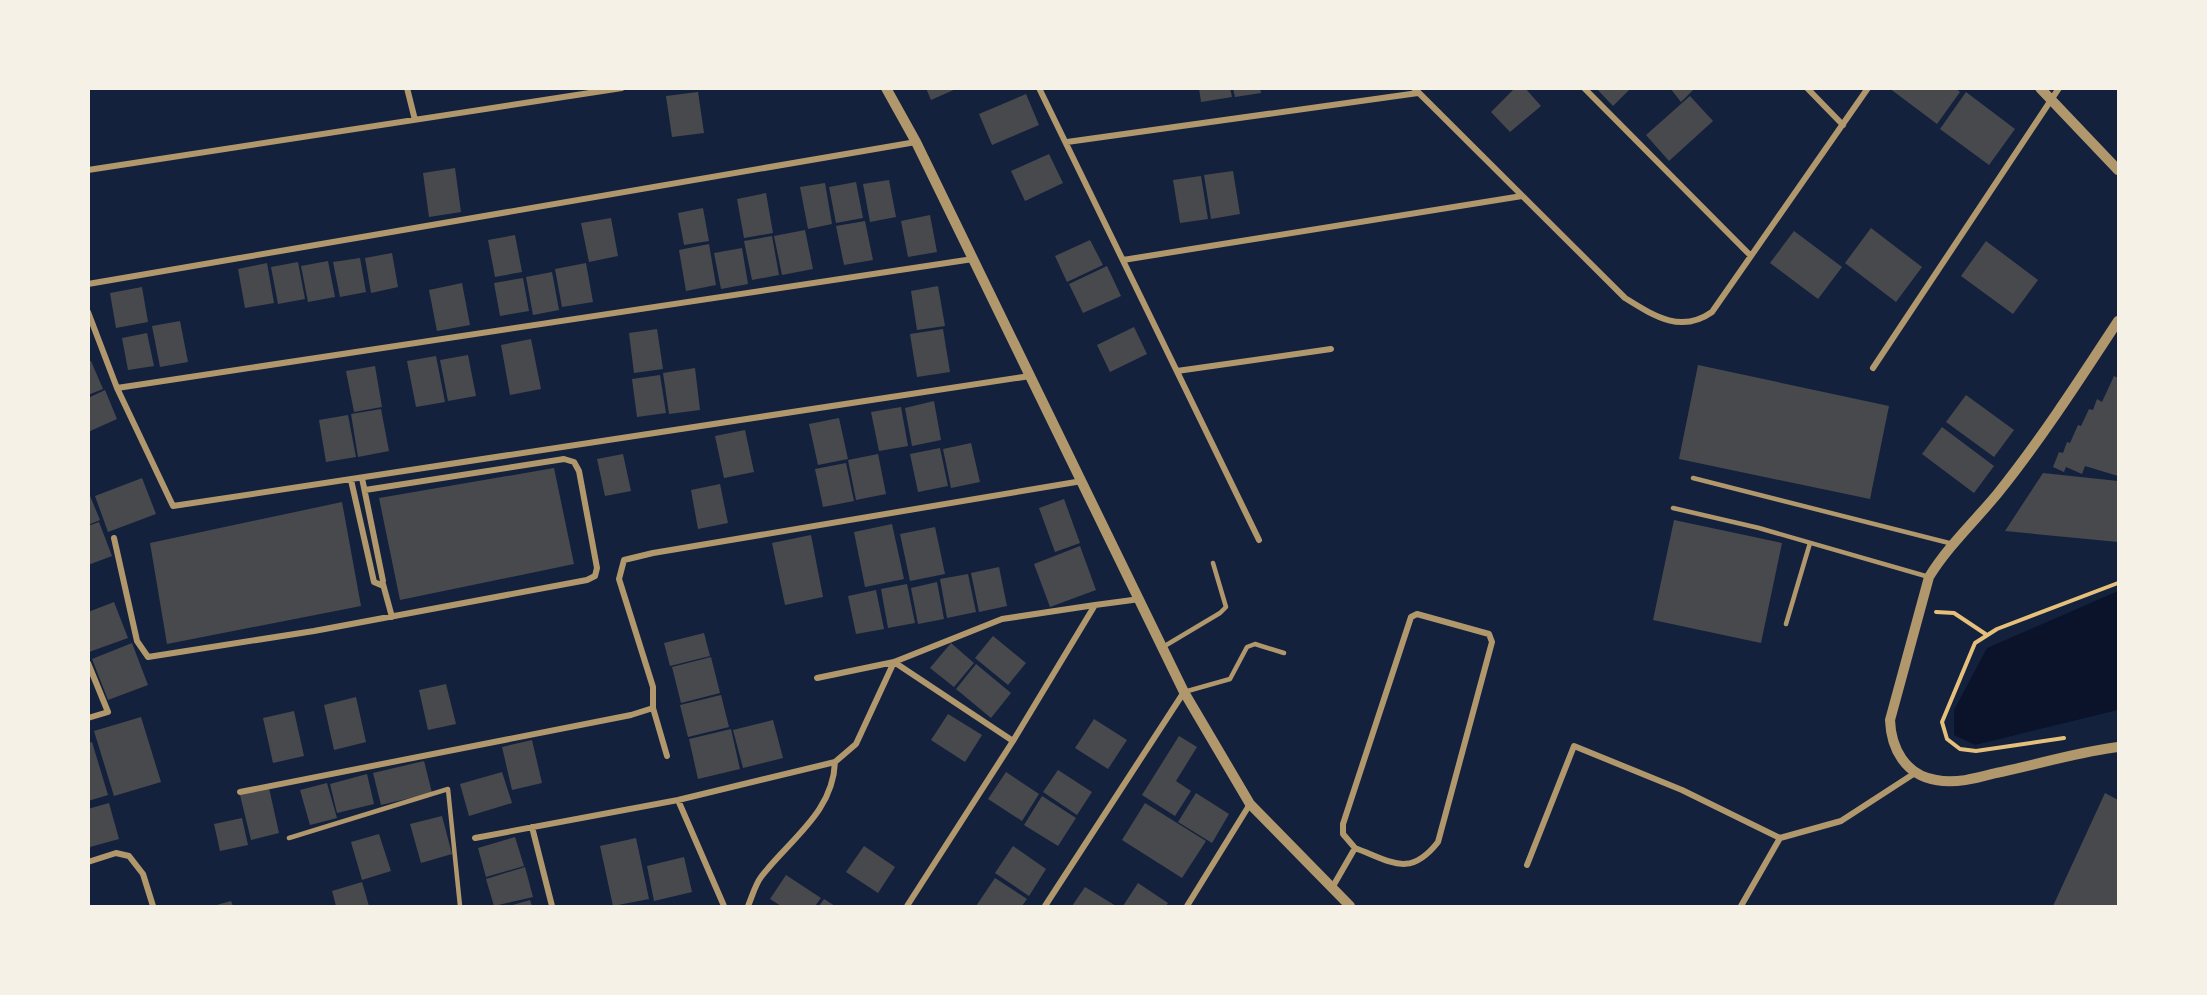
<svg xmlns="http://www.w3.org/2000/svg" width="2207" height="995" font-family="Figtree,sans-serif">
  <style>
    .water { fill: #0b132b }
    .building { fill: #48494c }
    .lines { fill: none; stroke-linecap: round; stroke-linejoin: round }
    .path { stroke: #e5c07b; stroke-width: 4 }
    .service { stroke: #b1986c; stroke-width: 4.5 }
    .minor { stroke: #b1986c; stroke-width: 6 }
    .tertiary { stroke: #b1986c; stroke-width: 10 }
  </style>
  <rect width="100%" height="100%" fill="#14213d"/>
  <!-- water -->
  <path class="water" d="M2118,591v119l-143,35 -21,-10v-25l33,-62z"/>
  <!-- building -->
  <path class="building" d="M926,88h32l-27,12z
    M1199,88h31l2,9 -31,5z
    M1233,88h27l1,5 -26,4z
    M1515,88h10l16,18 -31,26 -19,-20z
    M1596,88h35l-18,18z
    M1670,88h25l-14,14z
    M1889,88h66l5,4 -23,32z
    M698,92l6,41 -32,4 -6,-41z
    M1966,92l49,37 -26,36 -49,-36z
    M1026,94l13,31 -47,20 -13,-31z
    M1690,96l23,25 -44,40 -23,-26z
    M1049,154l14,29 -38,18 -14,-30z
    M455,168l6,44 -32,5 -6,-44z
    M1233,171l7,43 -29,5 -7,-44z
    M1201,176l7,43 -28,4 -7,-43z
    M889,180l7,37 -26,5 -7,-38z
    M856,182l7,36 -27,5 -7,-36z
    M825,183l7,41 -24,5 -8,-42z
    M766,193l7,40 -29,5 -7,-39z
    M703,208l6,33 -25,4 -6,-32z
    M930,215l7,37 -29,5 -7,-36z
    M611,218l7,38 -29,6 -8,-39z
    M865,221l8,39 -29,5 -8,-39z
    M1871,228l51,39 -26,35 -51,-39z
    M805,230l8,39 -31,6 -8,-39z
    M1794,231l48,36 -24,32 -48,-36z
    M515,235l7,37 -27,5 -7,-37z
    M772,236l7,39 -27,5 -8,-39z
    M1090,240l13,25 -36,17 -12,-26z
    M1986,241l52,39 -25,34 -52,-38z
    M709,244l7,41 -30,6 -7,-41z
    M742,248l6,36 -27,5 -7,-36z
    M392,253l6,34 -27,6 -6,-35z
    M360,258l6,34 -26,5 -7,-35z
    M328,261l7,36 -27,5 -7,-36z
    M298,262l7,37 -27,5 -7,-37z
    M267,263l7,40 -29,5 -7,-39z
    M586,263l7,39 -31,5 -7,-38z
    M1107,266l14,30 -38,17 -14,-29z
    M552,272l7,38 -26,5 -7,-38z
    M523,278l6,33 -29,5 -6,-33z
    M462,283l8,42 -33,6 -8,-41z
    M938,286l7,40 -28,4 -6,-39z
    M142,287l6,35 -32,6 -6,-35z
    M180,321l8,41 -28,5 -8,-41z
    M1134,327l13,27 -37,18 -13,-27z
    M657,329l6,40 -29,4 -5,-40z
    M943,329l7,43 -33,5 -7,-43z
    M147,333l7,33 -26,4 -6,-32z
    M531,339l10,50 -31,6 -9,-50z
    M468,355l8,41 -28,5 -8,-41z
    M436,356l9,46 -29,5 -9,-46z
    M91,361l12,28 -15,6v-33z
    M1698,365l191,41 -19,93 -191,-40z
    M375,366l7,41 -28,5 -8,-41z
    M695,368l5,42 -31,4 -6,-41z
    M660,375l6,38 -29,4 -5,-38z
    M2114,376l4,2v98l-33,-10 -3,8 -16,-7 -2,5 -11,-5 6,-15 4,1 4,-11 3,1 8,-18 3,1 8,-17 4,1 4,-11 5,3z
    M105,390l12,29 -29,13v-34z
    M1966,395l48,35 -20,27 -48,-35z
    M934,401l7,39 -29,6 -7,-38z
    M901,407l7,39 -29,5 -8,-39z
    M381,409l8,42 -31,6 -7,-43z
    M348,415l8,42 -30,5 -7,-42z
    M839,418l9,41 -30,6 -9,-41z
    M1942,427l52,39 -20,27 -52,-39z
    M745,430l9,42 -30,6 -9,-42z
    M971,443l9,39 -29,6 -8,-39z
    M940,448l8,38 -30,6 -8,-38z
    M623,454l8,37 -26,5 -8,-37z
    M878,454l8,40 -30,6 -8,-40z
    M846,463l8,38 -31,6 -8,-38z
    M554,468l20,96 -174,36 -21,-102z
    M2043,473l75,8v61l-113,-11z
    M142,478l14,36 -48,18 -13,-36z
    M720,484l8,39 -30,6 -7,-39z
    M88,491l12,29 -12,5z
    M1064,499l16,44 -25,9 -16,-44z
    M342,502l19,104 -194,38 -17,-101z
    M1674,520l108,23 -21,100 -108,-23z
    M99,522l13,34 -24,9v-39z
    M892,524l12,55 -39,8 -11,-55z
    M935,527l10,47 -35,7 -10,-47z
    M811,535l12,62 -38,8 -13,-62z
    M1080,546l16,44 -46,17 -16,-43z
    M999,567l8,39 -28,6 -8,-39z
    M968,574l8,38 -29,6 -7,-39z
    M937,582l7,37 -26,5 -7,-36z
    M907,584l8,39 -27,5 -7,-39z
    M876,590l8,39 -28,5 -8,-38z
    M114,602l14,36 -39,14 -1,-40z
    M704,633l6,23 -40,10 -6,-23z
    M993,636l33,27 -18,22 -33,-27z
    M132,643l16,42 -40,15 -16,-41z
    M951,643l23,20 -20,24 -24,-19z
    M711,657l9,36 -39,10 -9,-36z
    M976,664l35,29 -20,25 -35,-29z
    M446,684l10,40 -28,6 -9,-40z
    M721,695l8,32 -41,10 -8,-32z
    M356,697l10,45 -32,8 -10,-45z
    M294,711l10,45 -31,7 -10,-45z
    M948,714l34,21 -17,27 -34,-22z
    M141,717l20,65 -47,14 -20,-65z
    M1094,719l33,21 -19,29 -33,-21z
    M773,720l10,38 -40,10 -10,-38z
    M731,729l9,40 -42,10 -9,-40z
    M1179,736l18,11 -21,34 15,10 -16,25 -33,-21z
    M532,740l10,43 -30,7 -10,-43z
    M92,742l16,53 -20,6v-58z
    M424,761l8,32 -51,12 -8,-32z
    M1058,770l34,22 -15,23 -34,-23z
    M502,772l10,31 -43,13 -9,-32z
    M1006,772l33,22 -17,27 -34,-22z
    M367,774l7,30 -37,9 -7,-29z
    M327,783l10,35 -27,7 -10,-35z
    M269,788l10,45 -28,7 -11,-45z
    M1196,793l33,21 -17,29 -34,-21z
    M2105,793l13,7v106h-65z
    M1042,796l34,22 -18,28 -34,-21z
    M109,803l10,36 -29,8 -2,-38z
    M1145,803l61,38 -24,37 -60,-38z
    M442,816l10,38 -31,9 -11,-39z
    M242,818l6,27 -28,6 -6,-27z
    M379,834l12,37 -29,9 -11,-38z
    M515,837l9,29 -38,11 -8,-29z
    M636,838l13,61 -36,7 -13,-60z
    M864,846l31,21 -17,26 -32,-21z
    M1013,846l33,23 -17,27 -34,-23z
    M684,857l8,35 -38,9 -7,-35z
    M525,867l8,30 -39,9 -8,-27z
    M786,875l35,23 -6,8h-34l-11,-7z
    M995,878l32,21 -5,7h-46z
    M362,882l7,24h-33l-4,-15z
    M1138,883l30,20 -2,3h-43z
    M1085,887l31,19h-44z
    M824,899l11,7h-16z
    M530,900l2,6h-23z
    M231,901l2,5h-20z"/>
  <g class="lines">
    <!-- path -->
    <path class="path" d="M1936,612l18,1 33,22
      M2064,738l-88,13 -16,-2 -13,-10 -5,-17 33,-79 22,-14 121,-46"/>
    <!-- service -->
    <path class="service" d="M1693,478l260,66
      M1673,508l86,20 170,49
      M1786,624l24,-81
      M1163,647l57,-34 6,-6 -13,-44
      M1184,692l46,-13 17,-32 8,-3 29,9
      M289,838l159,-49 12,117"/>
    <!-- minor -->
    <path class="minor" d="M407,88l8,32
      M1039,88l220,452
      M1414,88l211,210c29,18 56,36 87,14l156,-224
      M1584,88l167,168
      M1807,88l36,37
      M1067,142l351,-49
      M88,170l534,-82
      M1123,260l399,-64
      M88,284l828,-142
      M88,312l29,76 56,118 857,-130
      M1873,368l186,-280
      M1177,371l154,-22
      M117,388l856,-129
      M351,480l23,102 7,3 2,-4 -21,-103
      M114,538l23,103 11,16 166,-26 273,-51 8,-4 2,-8 -18,-97 -5,-9 -10,-3 -199,31
      M383,584l9,33
      M894,662l119,79
      M88,663l20,49 -20,6
      M817,678l77,-16 108,-43 93,-14
      M653,708l14,48
      M240,792l391,-77 22,-7v-21l-34,-108 5,-19 29,-7 429,-72
      M678,800l46,106
      M532,827l20,79
      M475,838l203,-38 157,-38
      M88,862l28,-9 13,3 14,18 10,32
      M1527,865l47,-119 108,44 98,48
      M1332,888l23,-40c37,14 55,30 83,-6l54,-200 -3,-8 -72,-20 -6,3 -68,207v10l12,14
      M748,906c4,-9 7,-21 13,-29 29,-38 72,-64 74,-115l21,-18 38,-82
      M907,906l106,-165 82,-136 45,-6
      M1045,906l139,-214
      M1187,906l63,-102
      M1741,906l39,-68 61,-17 74,-48"/>
    <!-- tertiary -->
    <path class="tertiary" d="M886,88l30,54 268,550 66,112 100,102
      M2040,88l78,82
      M2118,321c-38,58 -76,117 -120,172 -23,28 -50,53 -69,84l-39,143c1,28 15,55 46,60 20,4 41,-2 60,-7 40,-8 81,-21 122,-26"/>
  </g>
  <!-- border -->
  <rect width="2207" height="995" fill="none" stroke="#f6f1e7" stroke-width="180"/>
</svg>
